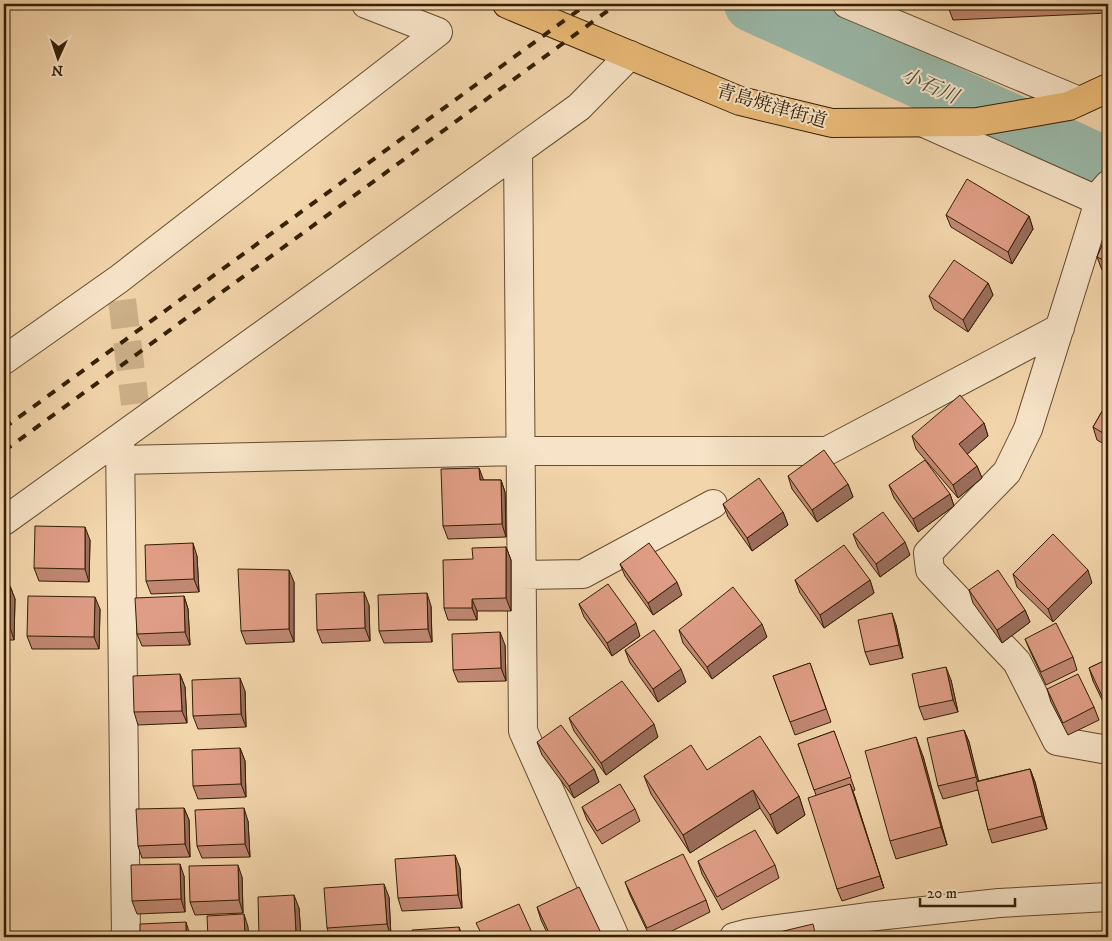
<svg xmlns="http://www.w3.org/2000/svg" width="1112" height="941" font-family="'IM FELL DW Pica','Noto Serif JP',serif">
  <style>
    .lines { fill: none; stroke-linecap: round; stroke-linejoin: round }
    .river { stroke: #9bb9a9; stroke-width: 56 }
    .minor-tunnel { stroke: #cdb189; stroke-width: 28; stroke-dasharray: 28 14; stroke-linecap: butt }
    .minor-casing { stroke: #644c2d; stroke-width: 30 }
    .major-casing { stroke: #341f03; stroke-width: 30 }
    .minor { stroke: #f7e4c8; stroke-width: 28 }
    .major { stroke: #eaba76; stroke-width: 28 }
    .rail { stroke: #341f03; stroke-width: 4; stroke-dasharray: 9 9; stroke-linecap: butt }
    .wall { fill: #c08772; stroke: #341f03 }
    .shaded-wall { fill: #9c6e5d; stroke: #341f03 }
    .building { fill: #df9d85; stroke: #341f03 }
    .labels { text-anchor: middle; stroke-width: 4; stroke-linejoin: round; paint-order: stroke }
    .street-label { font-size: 19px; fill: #341f03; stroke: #f7e4c8 }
    .water-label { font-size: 20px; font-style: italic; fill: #534d35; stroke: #f7e4c8 }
  </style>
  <rect width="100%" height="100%" fill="#f3d5ab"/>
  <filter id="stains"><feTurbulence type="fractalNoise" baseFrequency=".004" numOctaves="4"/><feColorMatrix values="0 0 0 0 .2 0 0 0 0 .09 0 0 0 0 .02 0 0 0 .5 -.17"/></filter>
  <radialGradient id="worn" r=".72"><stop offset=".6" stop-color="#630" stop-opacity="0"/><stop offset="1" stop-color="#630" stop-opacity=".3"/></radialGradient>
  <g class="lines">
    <!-- river -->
    <path class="river" d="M752,4l356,162"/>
    <!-- minor-tunnel -->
    <path class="minor-tunnel" d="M122,300l13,104"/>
    <defs>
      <path id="minor" d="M847,4l232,97
        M924,123l184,82
        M518,151l5,580 92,206
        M1108,185l-6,7 -74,237 -21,43 -79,81 2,17 87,92 40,79 51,9
        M4,360l115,-81 319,-247 -72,-28
        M120,441l6,496
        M121,460l400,-9h306l233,-123
        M4,521l575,-414 51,-52
        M522,575l61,-1 130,-70
        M734,937l15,-4 118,-16 132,-14 109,-6"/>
      <path id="major" d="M507,4l233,97 92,22 145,-1 92,-16 39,-18"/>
    </defs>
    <!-- minor casing -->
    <use href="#minor" class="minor-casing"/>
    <!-- major casing -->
    <use href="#major" class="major-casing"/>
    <!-- minor -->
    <use href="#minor" class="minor"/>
    <!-- major -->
    <use href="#major" class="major"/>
    <!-- rail -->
    <path class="rail" d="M4,428l583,-424
      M4,451l613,-447"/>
  </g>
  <!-- wall -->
  <path class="wall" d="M947,4h161v9l-155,7z
    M946,215l83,1 4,13 -21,35 -61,-37z
    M1108,231v42l-6,-3 -5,-13z
    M988,283l5,12 -25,37 -34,-23 -5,-13z
    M1108,401v45l-11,-6 -4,-13z
    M984,423l4,13 -21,18 10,12 5,12 -24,20 -42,-49 -4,-13z
    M479,468l4,12h18l4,12 1,45 -58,2 -5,-13z
    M788,476l60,8 5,13 -36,25 -25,-33z
    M889,485l61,9 4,12 -36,26 -24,-34z
    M723,504l60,8 5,13 -36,26 -24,-34z
    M853,534l57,21 -30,22 -22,-30z
    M90,540l-1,42 -50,-1 -5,-13z
    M506,547l5,13v51h-34v9h-29l-4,-12 29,-49z
    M197,556l2,36 -48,2 -5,-13z
    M620,564l62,31 -29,20 -28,-39z
    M1013,574l79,9 -39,39 -36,-35z
    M795,580h75l4,13 -50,35 -24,-35z
    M294,582v60l-48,2 -5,-13z
    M4,586h6l5,13 -1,41h-10z
    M969,590l56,20 5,12 -28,21 -29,-40z
    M184,596l4,13 2,36 -48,1 -5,-12z
    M579,604l61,32 -28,20 -28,-39z
    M369,605l1,36 -48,2 -5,-13z
    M431,606l1,36 -48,1 -5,-12z
    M100,609l-1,40h-67l-5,-13z
    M896,625l7,33 -33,7 -5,-13z
    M679,630l88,7 -55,42 -29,-36z
    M1025,639l48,18 4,13 -31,15 -16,-34z
    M505,645l1,36 -48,1 -5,-12z
    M625,650l61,32 -28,20 -28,-39z
    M1108,659v53l-15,-31 -4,-13z
    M810,663l21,59 -36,13 -22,-59z
    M180,674l5,13 2,36 -49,2 -4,-13z
    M4,678l3,9 -1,43h-2z
    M951,680l7,32 -34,8 -5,-13z
    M1047,689l47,18 5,13 -31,15 -17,-33z
    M245,691l1,36 -48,2 -5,-13z
    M569,718l89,19 -52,38 -32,-44z
    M964,730l5,12 9,39 52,-12 5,13 12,47 -55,14 -4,-13 -10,-40 -35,9 -5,-13z
    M834,731l21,59 -2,1 31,97 -42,13 -5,-12 -21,-94 -18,-51z
    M537,742l57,27 5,13 -25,16 -32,-43z
    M240,748l5,13 1,36 -48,2 -5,-13z
    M923,756l24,89 -51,14 -6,-18z
    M707,770l92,26 6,19 -28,19 -17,-26 -70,45 -39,-59 -7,-18z
    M582,807l53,2 5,12 -38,23 -15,-24z
    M184,808l5,12 1,37 -48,1 -4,-12z
    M248,821l2,36 -48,1 -5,-12z
    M698,861l77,4 4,13 -57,32 -20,-36z
    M460,868l2,40 -60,3 -4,-13z
    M184,876l1,36 -48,2 -5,-13z
    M242,877l1,36 -48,2 -5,-13z
    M625,882l81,18 4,12 -50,25h-10l-20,-42z
    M389,897l2,40h-61l-3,-9z
    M537,907l64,26 1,4h-53l-8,-17z
    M299,908l2,29h-41l-1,-1z"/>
  <!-- shaded-wall -->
  <path class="shaded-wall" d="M1029,216l4,13 -21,35 -4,-12z
    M988,283l5,12 -25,37 -5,-12z
    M984,423l4,13 -24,21 -5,-13z
    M977,466l5,12 -24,20 -5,-13z
    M479,468l5,13 -4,-1z
    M501,480l4,12 1,45 -4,-13z
    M848,484l5,13 -36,25 -5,-12z
    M950,494l4,12 -36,26 -5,-13z
    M783,512l5,13 -36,26 -5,-13z
    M85,527l5,13 -1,42 -4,-13z
    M905,542l5,13 -30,22 -4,-13z
    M193,543l4,13 2,36 -5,-13z
    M506,547l5,13v51l-5,-13z
    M289,570l5,12v60l-5,-13z
    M1088,570l4,13 -39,39 -5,-13z
    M870,580l4,13 -50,35 -4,-13z
    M677,582l5,13 -29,20 -5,-12z
    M10,586l5,13 -1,41 -4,-13z
    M364,592l5,13 1,36 -5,-13z
    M427,593l4,13 1,36 -4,-13z
    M184,596l4,13 2,36 -5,-13z
    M95,597l5,12 -1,40 -5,-12z
    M472,599l5,12v9l-5,-12z
    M1025,610l5,12 -28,21 -5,-13z
    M892,613l4,12 7,33 -4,-13z
    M636,623l4,13 -28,20 -5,-13z
    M762,624l5,13 -55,42 -5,-12z
    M500,632l5,13 1,36 -5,-13z
    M946,667l5,13 7,32 -5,-12z
    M681,669l5,13 -28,20 -5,-13z
    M180,674l5,13 2,36 -5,-12z
    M4,678l3,9 -1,43 -2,-6z
    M240,678l5,13 1,36 -5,-13z
    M654,724l4,13 -52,38 -5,-12z
    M964,730l5,12 12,48 -5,-13z
    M916,737l7,19 24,89 -6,-18z
    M240,748l5,13 1,36 -5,-13z
    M594,769l5,13 -25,16 -5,-12z
    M1030,769l5,13 12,47 -5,-13z
    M850,784l5,13 29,91 -4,-12z
    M753,790l7,18 -70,45 -7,-18z
    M799,796l6,19 -28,19 -7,-19z
    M184,808l5,12 1,37 -5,-13z
    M244,808l4,13 2,36 -5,-13z
    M455,855l5,13 2,40 -4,-13z
    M180,864l4,12 1,36 -4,-13z
    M238,865l4,12 1,36 -4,-13z
    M384,884l5,13 2,40 -4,-13z
    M294,895l5,13 2,29h-4l-1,-3z
    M244,914l4,13 1,10h-4z
    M186,922l4,13v2h-4z
    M459,927l4,10h-3z"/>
  <!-- building -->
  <path class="building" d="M967,179l62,37 -21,36 -62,-37z
    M1108,231v31l-11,-5z
    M954,260l34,23 -25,37 -34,-24z
    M960,395l24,28 -25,21 18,22 -24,19 -41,-49z
    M1108,401v35l-15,-9z
    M824,450l24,34 -36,26 -24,-34z
    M925,460l25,34 -37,25 -24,-34z
    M479,468l1,12h21l1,44 -59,2 -2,-57z
    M759,478l24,34 -36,26 -24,-34z
    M883,512l22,30 -29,22 -23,-30z
    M35,526l50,1v42l-51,-1z
    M1053,534l35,36 -40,39 -35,-35z
    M193,543l1,36 -48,2 -1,-36z
    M649,543l28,39 -29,21 -28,-39z
    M844,545l26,35 -50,35 -25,-35z
    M506,547v51l-34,1v9h-28l-1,-48 30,-1 -1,-11z
    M238,569l51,1v59l-48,2z
    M998,570l27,40 -28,20 -28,-40z
    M608,584l28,39 -29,20 -28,-39z
    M4,586h6v41h-6z
    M733,587l29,37 -55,43 -28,-37z
    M364,592l1,36 -48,2 -1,-36z
    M427,593l1,36 -49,2 -1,-36z
    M28,596l67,1 -1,40 -67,-1z
    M184,596l1,36 -48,2 -2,-36z
    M892,613l7,32 -34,7 -7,-32z
    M1056,623l17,34 -32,15 -16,-33z
    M654,630l27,39 -28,20 -28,-39z
    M500,632l1,36 -48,2 -1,-36z
    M1108,659v50l-19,-41z
    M810,663l16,46 -36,13 -17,-46z
    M946,667l7,33 -34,7 -7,-33z
    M180,674l2,37 -48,1 -1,-36z
    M1078,674l16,33 -31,16 -16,-34z
    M240,678l1,36 -48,2 -1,-36z
    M622,681l32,43 -53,39 -32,-45z
    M561,725l33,44 -25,17 -32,-44z
    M964,730l12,47 -38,9 -11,-48z
    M834,731l17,46 -37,13 -16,-46z
    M760,736l39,60 -29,19 -17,-25 -70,45 -39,-59 47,-31 16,25z
    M916,737l25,90 -51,14 -25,-90z
    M240,748l1,36 -48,2 -1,-36z
    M1030,769l12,47 -54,14 -12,-48z
    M620,784l15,25 -38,22 -15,-24z
    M850,784l30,92 -43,13 -29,-91z
    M184,808l1,36 -47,2 -2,-37z
    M244,808l1,36 -48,2 -2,-36z
    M755,830l20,35 -58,32 -19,-36z
    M683,854l23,46 -59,28 -22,-46z
    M455,855l3,40 -60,3 -3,-39z
    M180,864l1,35 -49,2 -1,-36z
    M238,865l1,35 -49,2 -1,-36z
    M384,884l3,40 -60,4 -3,-40z
    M579,887l22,46 -9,4h-41l-14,-30z
    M294,895l2,39 -37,2 -1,-39z
    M519,904l15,33h-51l-7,-14z
    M244,914l1,23h-37l-1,-21z
    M186,922v15h-46v-13z
    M813,924l3,13h-44l-1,-3z
    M459,927l1,10h-47l-1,-7z"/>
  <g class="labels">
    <!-- street labels -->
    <g class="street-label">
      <text transform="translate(772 105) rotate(16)" y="7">青島焼津街道</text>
    </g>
    <!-- water labels -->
    <g class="water-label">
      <text transform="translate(930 85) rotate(24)" y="7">小石川</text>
    </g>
  </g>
  <!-- margin -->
  <rect width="1112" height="941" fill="none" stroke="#f3d5ab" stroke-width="20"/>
  <rect x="5" y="5" width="1102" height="931" fill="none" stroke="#341f03" stroke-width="2.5"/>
  <rect x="10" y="10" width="1092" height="921" fill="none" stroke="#341f03"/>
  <!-- north arrow -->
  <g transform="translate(58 58) rotate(183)" stroke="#f7e4c8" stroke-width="4" paint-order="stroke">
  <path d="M0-4L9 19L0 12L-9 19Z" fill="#341f03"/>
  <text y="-8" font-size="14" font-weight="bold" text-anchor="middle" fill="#341f03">N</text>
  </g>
  <!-- scale -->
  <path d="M920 898v8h95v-8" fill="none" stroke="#341f03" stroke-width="2.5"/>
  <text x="927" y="898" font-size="15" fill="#341f03" stroke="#f7e4c8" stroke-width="4" paint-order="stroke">20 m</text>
  <rect width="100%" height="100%" filter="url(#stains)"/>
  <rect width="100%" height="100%" fill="url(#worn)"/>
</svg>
